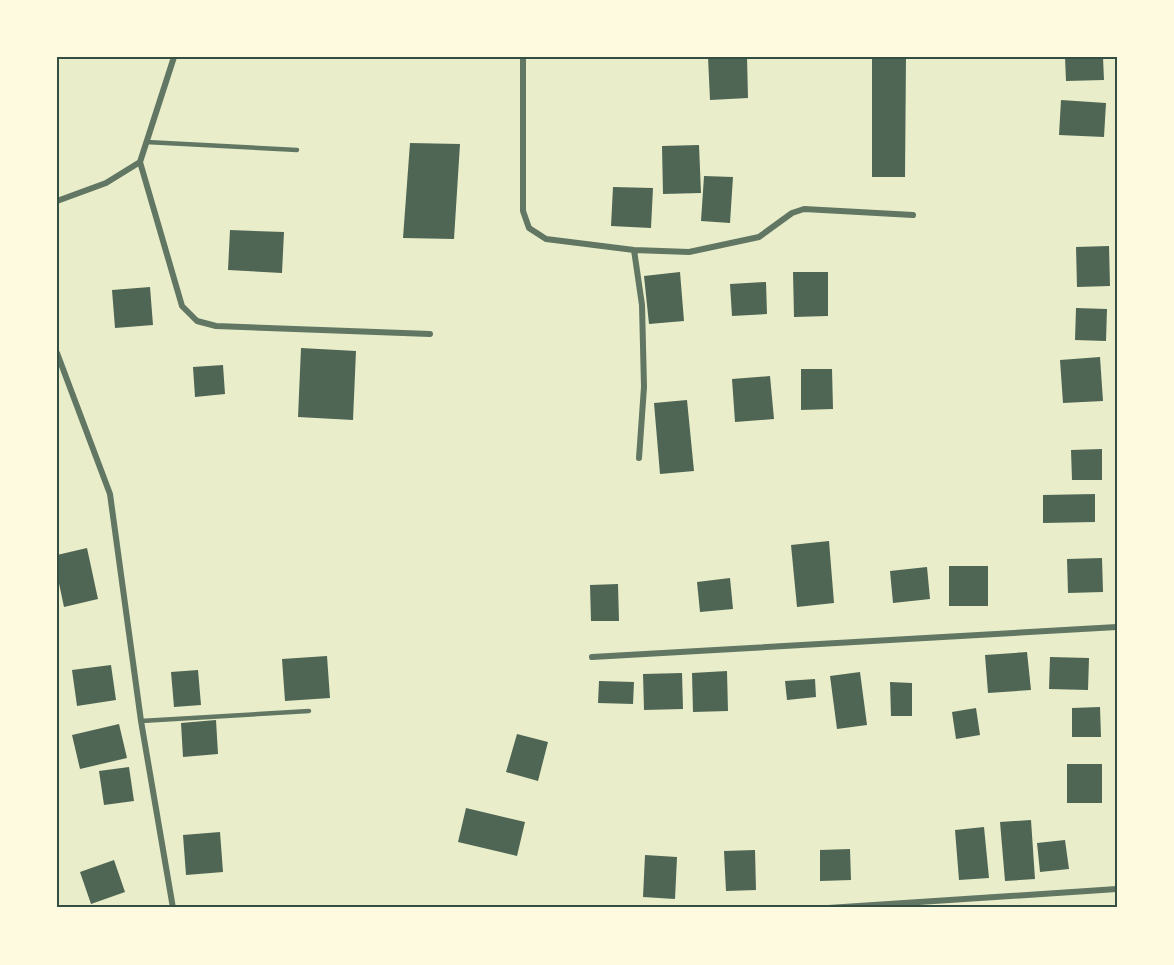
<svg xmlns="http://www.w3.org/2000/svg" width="1174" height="965" font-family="Inter,sans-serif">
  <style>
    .building { fill: #4f6655 }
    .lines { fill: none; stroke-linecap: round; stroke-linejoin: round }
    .service { stroke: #617663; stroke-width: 4.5 }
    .minor { stroke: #617663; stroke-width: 6 }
    .neatline { fill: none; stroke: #344e41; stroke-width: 2 }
  </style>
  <rect width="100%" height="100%" fill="#e9edc9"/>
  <!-- building -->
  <path class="building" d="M708,57h39l1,41 -38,2z
    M872,57h34l-1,120h-33z
    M1065,57h38l1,23 -38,1z
    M1061,100l45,3 -2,34 -45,-2z
    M410,143l50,1 -6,95 -51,-1z
    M699,145l2,48 -38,1 -1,-48z
    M704,176l29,1 -3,46 -29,-2z
    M613,187l40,1 -2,40 -40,-2z
    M230,230l54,2 -2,41 -54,-3z
    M1109,246l1,40 -33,1 -1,-40z
    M680,272l4,49 -35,3 -5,-48z
    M793,272h35v44l-34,1z
    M766,282l1,32 -35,2 -2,-32z
    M150,287l3,38 -38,3 -3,-38z
    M1076,308l31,1 -1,32 -31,-1z
    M301,348l55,3 -3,69 -55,-3z
    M1100,357l3,44 -40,2 -3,-43z
    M223,365l2,29 -30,3 -2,-30z
    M801,369h31l1,40 -32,1z
    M770,376l4,43 -39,3 -3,-43z
    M687,400l7,71 -34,3 -6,-71z
    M1102,449v31h-30l-1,-30z
    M1095,494v28l-52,1v-28z
    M829,541l5,62 -37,4 -6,-62z
    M87,548l11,51 -34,8 -7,-33v-19z
    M1102,558l1,34 -35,1 -1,-34z
    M949,566h39v40h-39z
    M927,567l3,32 -37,4 -3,-32z
    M730,578l3,31 -33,3 -3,-30z
    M618,584l1,37h-28l-1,-36z
    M1027,652l4,38 -43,3 -3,-38z
    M327,656l3,42 -45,3 -3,-42z
    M1050,657l39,1 -1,32 -39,-1z
    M111,665l5,35 -39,6 -5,-36z
    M198,670l3,35 -27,2 -3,-35z
    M727,671l1,40 -35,1 -1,-39z
    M860,672l7,53 -30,4 -7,-53z
    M682,673l1,36 -39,1 -1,-36z
    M815,679l1,18 -29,3 -2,-19z
    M599,681l35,1 -1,22 -35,-1z
    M890,682l22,1v33h-21z
    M1100,707l1,30h-29v-29z
    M976,708l4,27 -24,4 -4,-27z
    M216,720l2,34 -35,3 -2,-34z
    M119,724l8,34 -47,11 -8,-34z
    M517,734l31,8 -10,39 -32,-9z
    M1067,764h35v39h-35z
    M129,767l5,34 -30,4 -5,-34z
    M466,808l59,14 -8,34 -59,-14z
    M1031,820l4,59 -30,2 -5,-59z
    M984,827l5,51 -30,2 -4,-50z
    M220,832l3,40 -37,3 -3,-40z
    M1065,840l4,29 -29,3 -3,-29z
    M850,849l1,31 -31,1v-31z
    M755,850l1,40 -30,1 -2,-40z
    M645,855l32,2 -2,42 -32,-2z
    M114,860l11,32 -34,12 -11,-32z"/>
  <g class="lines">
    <!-- service -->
    <path class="service" d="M146,142l151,8
      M141,721l168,-10"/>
    <!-- minor -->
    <path class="minor" d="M523,57v154l6,17 17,11 88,11 55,2 70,-15 33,-24 12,-4 109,6
      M140,162l42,144 15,15 19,5 214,8
      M140,162l34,-105
      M57,201l49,-18 34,-21
      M634,250l8,55 2,82 -5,71
      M57,353l53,141 31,227 32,187
      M592,657l525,-30
      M828,908l289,-19"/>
  </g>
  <!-- border -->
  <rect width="1174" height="965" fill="none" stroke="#fefae0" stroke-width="117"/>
  <rect x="58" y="58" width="1058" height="848" class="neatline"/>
</svg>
